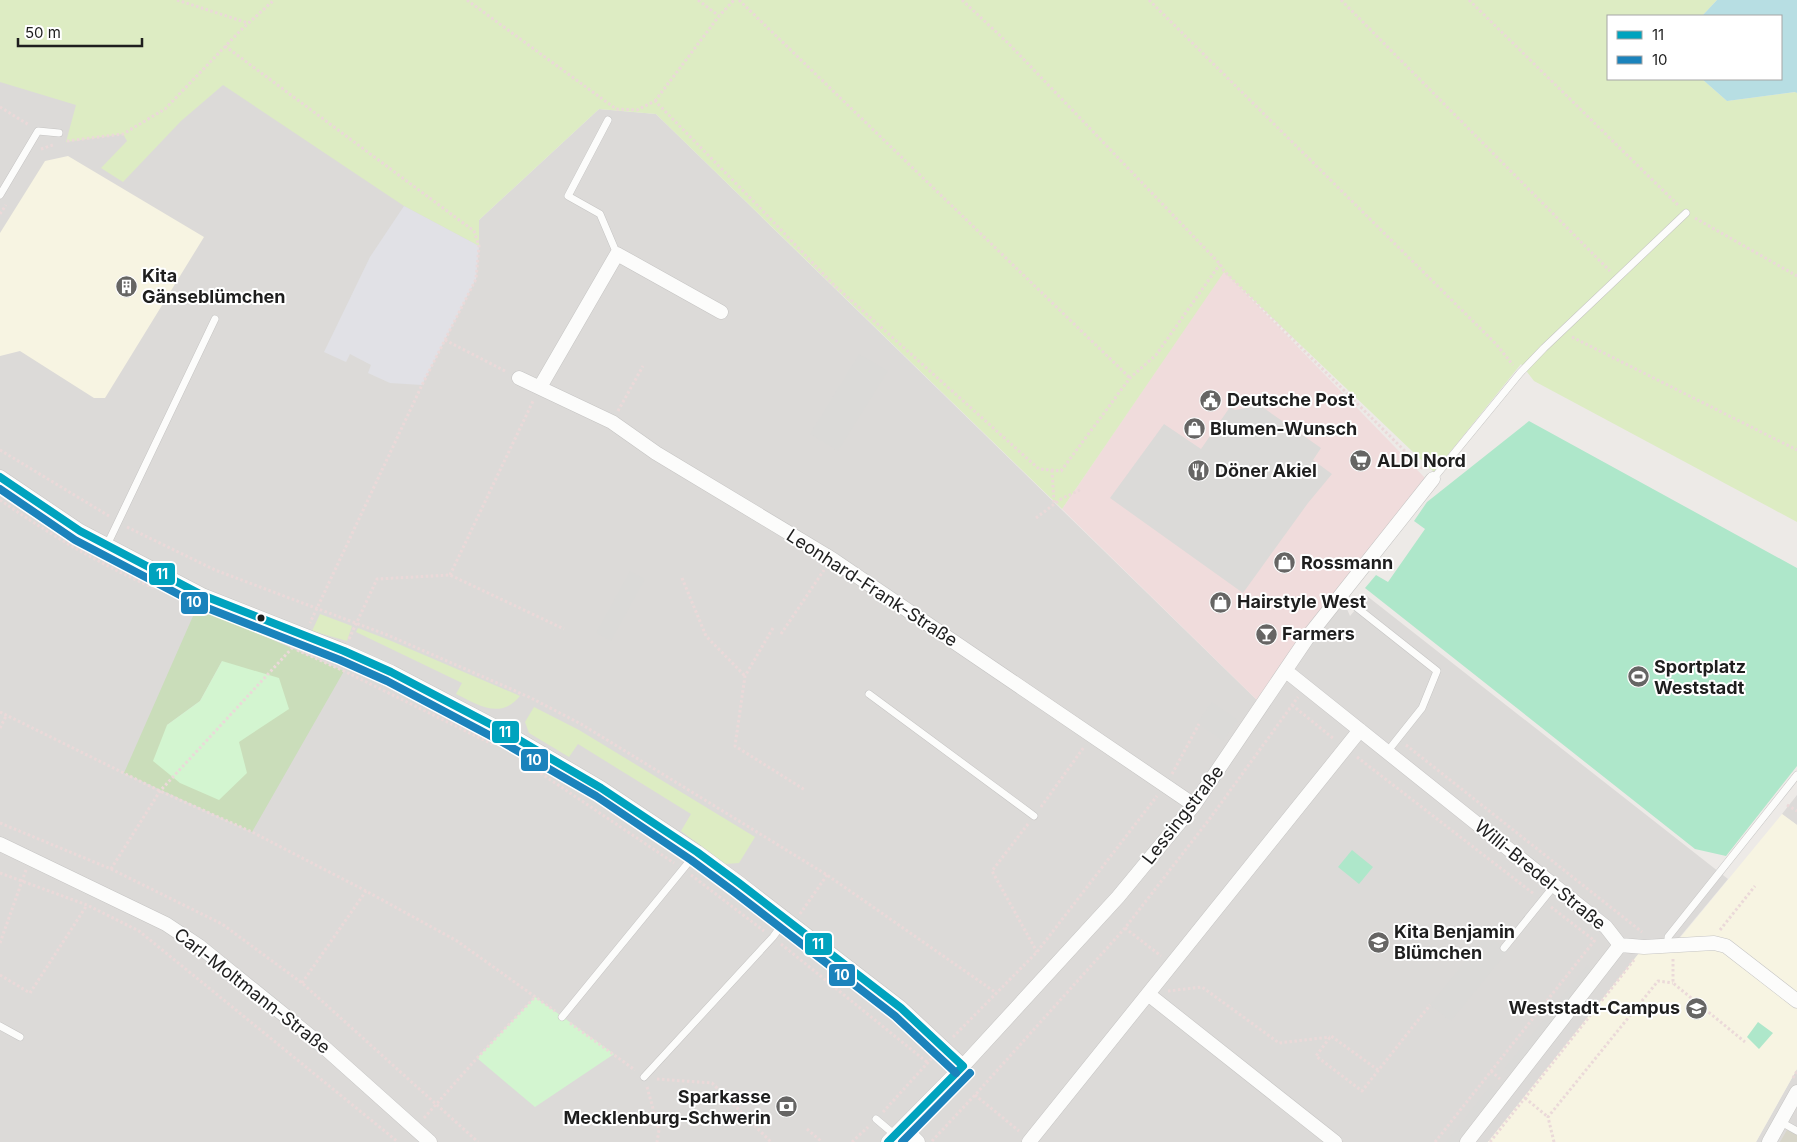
<svg xmlns="http://www.w3.org/2000/svg" width="1797" height="1142" font-family="Inter,sans-serif">
  <style>
    .residential { fill: #dcdad8 }
    .commercial { fill: #f0dcdc }
    .education { fill: #f7f4e2 }
    .religious { fill: #dbdad8 }
    .construction { fill: #d7d5c8 }
    .grass { fill: #ddecc3 }
    .forest { fill: #caddba; fill-rule: evenodd }
    .park { fill: #d3f5d0 }
    .pitch { fill: #aee7ca }
    .plaza { fill: #e1e1e6 }
    .water { fill: #b7dee3 }
    .lines { fill: none; stroke-linecap: round; stroke-linejoin: round }
    .service-casing { stroke: #c5c4c3; stroke-width: 8 }
    .minor-casing { stroke: #c5c4c3; stroke-width: 15 }
    .path { stroke: #ebd9d9; stroke-width: 3; stroke-dasharray: 2.5 2.5; stroke-linecap: butt }
    .service { stroke: #fcfcfb; stroke-width: 7 }
    .minor { stroke: #fcfcfb; stroke-width: 14 }
    .bus-1-casing { stroke: #fff; stroke-width: 11 }
    .bus-2-casing { stroke: #fff; stroke-width: 11 }
    .bus-1 { stroke: #00a3be; stroke-width: 8 }
    .bus-2 { stroke: #1b83bc; stroke-width: 8 }
    .bus-dot { fill: #1e1e1e; stroke: #fff; stroke-width: 2 }
    .labels { text-anchor: middle; stroke-width: 4; stroke-linejoin: round; paint-order: stroke }
    .poi-label { font-size: 18px; font-weight: bold; fill: #1e1e1e; stroke: #fff; text-anchor: start }
    .street-label { font-size: 18px; fill: #1e1e1e; stroke: #fff }
    .line-badge { stroke: #fff; stroke-width: 2 }
    .badge-label { font-size: 14px; text-anchor: middle; font-weight: bold; fill: #fff }
  </style>
  <rect width="100%" height="100%" fill="#edeae7"/>
  <!-- residential -->
  <path class="residential" d="M241,49l238,171 120,-111 57,5 606,591 79,-110 9,21 17,-20 361,283 -54,65 -30,3 -156,195h-1488v-1089z
    M1797,795v30l-15,-11z
    M1797,1069v73h-41z"/>
  <!-- commercial -->
  <path class="commercial" d="M1224,271l202,208 -164,226 -200,-196z"/>
  <!-- education -->
  <path class="education" d="M68,156l136,81 -99,161h-11l-74,-47 -20,5v-123l45,-72z
    M1782,814l15,11v244l-41,73h-268l156,-195 31,-3z"/>
  <!-- religious -->
  <path class="religious" d="M859,354l29,17 -50,80 -28,-17z
    M1255,402l66,46 -8,12 19,14 -24,29 -65,90 -133,-95 54,-74 37,25 29,-42 5,3 16,-3z
    M630,571l15,8 -34,62 -15,-8z
    M1212,702l26,18 -15,21 -26,-18z
    M1487,934l21,17 -57,70 -21,-16z
    M1587,965l9,7 -82,103 -9,-7z
    M1490,1086l9,7 -39,49h-14z"/>
  <!-- construction -->
  <path class="construction" d="M1787,1130l10,5v7h-17z"/>
  <!-- grass -->
  <path class="grass" d="M0,0h1717l-15,16h-94v63h94l25,22 69,-9 1,1v429l-263,-141 -13,-17 -87,108 -210,-200 -162,237 -406,-395 -57,-5 -120,111v26l-75,-40 -181,-121 -42,36 -58,61 -22,-14 26,-27 -4,-7 -57,8 10,-37 -76,-23z
    M320,614l32,12 -5,15 -35,-10z
    M358,628l31,12 131,56c-20,24 -41,9 -64,-2l6,-11 -106,-51z
    M534,707l45,23 176,107 -16,26 -14,1 -44,-33 10,-17 -113,-70 -9,13 -40,-24 -4,-11z"/>
  <!-- forest -->
  <path class="forest" d="M197,607l147,64 -92,161 -128,-59zM222,661l16,81 -71,-17 33,-24z"/>
  <!-- park -->
  <path class="park" d="M222,661l57,17 10,31 -50,33 8,31 -28,27 -39,-17 -27,-22 14,-36 33,-24z
    M535,997l79,57 -79,53 -58,-49z"/>
  <!-- pitch -->
  <path class="pitch" d="M1529,421l268,147v198l-71,90 -31,-7 -330,-261 11,-13 12,7 37,-53 -11,-8 13,-19z
    M1352,850l21,17 -14,17 -21,-17z
    M1758,1022l15,11 -14,16 -12,-12z"/>
  <!-- plaza -->
  <path class="plaza" d="M404,206l75,40 -3,33 -54,106 -32,-2 -22,-10 3,-8 -21,-11 -4,8 -22,-10 46,-95z"/>
  <!-- water -->
  <path class="water" d="M1717,0h80v93l-2,-1 -68,9 -25,-22h79v-63h-79z"/>
  <g class="lines">
    <defs>
      <path id="service" d="M608,120l-40,76 32,18 17,40
        M0,195l38,-64 21,2
        M1433,479l87,-106 24,-25 142,-135
        M107,545l108,-226
        M1341,595l96,76 -15,37 -35,44
        M869,694l165,122
        M1668,945v-8l129,-162
        M1504,948l50,-62
        M562,1017l135,-165
        M0,1026l20,11
        M644,1077l129,-140 13,-18
        M876,1119l19,16
        M1781,1122l16,9"/>
      <path id="minor" d="M519,378l93,44 44,31 176,106 362,246
        M540,387l77,-133 104,58
        M0,477l80,54 122,64 142,56 47,21 118,62 92,54 96,64 42,31 162,125 62,58
        M1286,671l320,256 14,18
        M0,844l166,80 33,22 126,102 105,94
        M1620,945l24,2 70,-4 12,3 71,55
        M1148,994l187,148
        M903,1127l15,15
        M888,1142l75,-76 155,-169 76,-92 116,-171 123,-155
        M1029,1142l331,-412
        M1467,1142l153,-197
        M1769,1142l28,-50"/>
    </defs>
    <!-- service casing -->
    <use href="#service" class="service-casing"/>
    <!-- minor casing -->
    <use href="#minor" class="minor-casing"/>
    <!-- path -->
    <path class="path" d="M177,0l71,23
      M467,0l149,109 21,1 18,-9 104,106 75,78 205,184 22,2 69,-93 26,-23 64,-91
      M698,0l21,16
      M739,0l391,378
      M962,0l47,44 211,220 4,7 200,199
      M1149,0l347,344 17,21
      M1341,0l269,271
      M1469,0l210,206
      M225,46l249,185 5,15 -3,33 -54,106 -112,238
      M655,101l64,-85 15,-16
      M0,107l29,18
      M67,141l56,-7 42,-25 76,-79 33,-30
      M41,149l12,-4
      M0,214l6,-9
      M1695,218l102,58
      M1572,337l225,113
      M445,340l62,32
      M618,411l25,-45
      M0,450l109,66
      M1052,470l2,33
      M0,500c49,34 99,64 154,88
      M1036,518l25,-19 19,-9
      M127,527l88,43 175,66 55,24 84,37 52,27 246,151 168,117
      M450,575l84,-176
      M682,578l24,58 39,40
      M773,628l-28,48 -10,70 70,44
      M781,634l43,-64
      M349,639l28,-60 73,-4 114,54
      M297,650l47,21 150,74
      M1292,705l42,34
      M0,712l160,79 92,41 114,59 91,50 98,70
      M0,728l6,-12
      M1406,745l236,187
      M1357,757l177,137
      M524,762l150,101
      M1172,774l27,-50
      M1787,805l10,6
      M1041,807l43,-60
      M0,823l111,46 111,55 80,59 176,159
      M1028,824l-36,47 45,81
      M111,869l49,-78 134,-145
      M0,873l87,32 52,26 259,211
      M691,875l73,56
      M1551,907l44,34
      M800,914l27,-39
      M1125,928l36,28
      M1720,930l35,-44
      M0,943l26,-73
      M781,944l147,119
      M1673,959v24l72,59
      M0,975l30,18 57,-88
      M302,983l64,-92
      M1168,991l34,-4 77,56 51,-6
      M570,1023l65,47
      M953,1037l84,-85 120,-156
      M1378,1070l-47,-34 -15,20 46,35 68,-86
      M1491,1071l9,8
      M1793,1078l4,-7
      M657,1079l55,4 59,59
      M647,1087l12,43 -2,12
      M975,1095l44,36
      M1525,1098l23,19
      M883,1112l50,-55
      M424,1118l53,-60 58,-61
      M807,1129l15,13
      M932,1141l43,-46 150,-167 86,-111 87,-120
      M852,1142l16,-15
      M1435,1142l160,-202
      M1490,1142l144,-182
      M1554,1142l-6,-25 110,-136 15,2"/>
    <!-- service -->
    <use href="#service" class="service"/>
    <!-- minor -->
    <use href="#minor" class="minor"/>
    <defs>
      <path id="bus-1" d="M0,477l80,54 122,64 142,56 47,21 118,62 92,54 96,64 42,31 162,125 62,58
        M888,1142l75,-76"/>
      <path id="bus-2" d="M0,489l75,51 122,64 143,56 47,21 117,62 92,53 95,64 42,31 162,125 61,57
        M902,1142l68,-69"/>
    </defs>
    <!-- bus-1 casing -->
    <use href="#bus-1" class="bus-1-casing"/>
    <!-- bus-2 casing -->
    <use href="#bus-2" class="bus-2-casing"/>
    <!-- bus-1 -->
    <use href="#bus-1" class="bus-1"/>
    <!-- bus-2 -->
    <use href="#bus-2" class="bus-2"/>
  </g>
  <!-- icons -->
  <defs>
    <symbol id="building-disc" viewBox="-11 -11 22 22"><circle r="9.5" fill="#666564" stroke="#fff"/><path d="M-4-6H4V6H1V3H-1V6H-4ZM-2.5-4.3h1.7v1.8h-1.7ZM.8-4.3h1.7v1.8H.8ZM-2.5-1h1.7V.8h-1.7ZM.8-1h1.7V.8H.8Z" fill="#fff"/></symbol>
    <symbol id="civic-disc" viewBox="-11 -11 22 22"><circle r="9.5" fill="#666564" stroke="#fff"/><path d="M-.6-6.5H3V-4.5H.6V-3L4-1V1h2V6H-6V1h2V-1L-.6-3ZM-1.2 2.5V6h2.4V2.5Z" fill="#fff"/></symbol>
    <symbol id="shop-disc" viewBox="-11 -11 22 22"><circle r="9.5" fill="#666564" stroke="#fff"/><path d="M-5-2.5h2.3a2.7 3.5 0 0 1 5.4 0H5L5.5 6h-11ZM-1.5-2.5h3a1.5 2.3 0 0 0-3 0Z" fill="#fff"/></symbol>
    <symbol id="supermarket-disc" viewBox="-11 -11 22 22"><circle r="9.5" fill="#666564" stroke="#fff"/><path d="M-6-5.5h2.5l.6 2H6L4.5 2H-2.5L-4.4-4H-6ZM-1.5 3.2a1.3 1.3 0 1 0 .1 0ZM3 3.2a1.3 1.3 0 1 0 .1 0Z" fill="#fff"/></symbol>
    <symbol id="restaurant-disc" viewBox="-11 -11 22 22"><circle r="9.5" fill="#666564" stroke="#fff"/><path d="M-5-6h1v4h1v-4h1v4h1v-4h1v5L-1.5 .5V6h-2V.5L-5-1ZM5-6V6H3V1.5H1.5Q1.5-4 5-6Z" fill="#fff"/></symbol>
    <symbol id="bar-disc" viewBox="-11 -11 22 22"><circle r="9.5" fill="#666564" stroke="#fff"/><path d="M-6-5H6L.8 .8V4.5H3.5V6h-7V4.5H-.8V.8Z" fill="#fff"/></symbol>
    <symbol id="stadium-disc" viewBox="-11 -11 22 22"><circle r="9.5" fill="#666564" stroke="#fff"/><path d="M0-5a6.5 5 0 1 0 0 10a6.5 5 0 1 0 0-10ZM-3.5-1.8h7v3.6h-7Z" fill="#fff"/></symbol>
    <symbol id="school-disc" viewBox="-11 -11 22 22"><circle r="9.5" fill="#666564" stroke="#fff"/><path d="M0-5L7-2L0 1L-7-2ZM-4 1L0 2.5L4 1V4Q0 6-4 4Z" fill="#fff"/></symbol>
    <symbol id="bank-disc" viewBox="-11 -11 22 22"><circle r="9.5" fill="#666564" stroke="#fff"/><path d="M-6-4H6V4H-6ZM0-2.3a2.3 2.3 0 1 0 0 4.6a2.3 2.3 0 1 0 0-4.6Z" fill="#fff"/></symbol>
  </defs>
  <g fill-rule="evenodd">
    <use href="#building-disc" x="114" y="274" width="25" height="25"/>
    <use href="#civic-disc" x="1198" y="388" width="25" height="25"/>
    <use href="#shop-disc" x="1182" y="416" width="25" height="25"/>
    <use href="#supermarket-disc" x="1348" y="448" width="25" height="25"/>
    <use href="#restaurant-disc" x="1186" y="458" width="25" height="25"/>
    <use href="#shop-disc" x="1272" y="550" width="25" height="25"/>
    <use href="#shop-disc" x="1208" y="590" width="25" height="25"/>
    <use href="#bar-disc" x="1254" y="622" width="25" height="25"/>
    <use href="#stadium-disc" x="1626" y="664" width="25" height="25"/>
    <use href="#school-disc" x="1366" y="930" width="25" height="25"/>
    <use href="#school-disc" x="1684" y="996" width="25" height="25"/>
    <use href="#bank-disc" x="774" y="1094" width="25" height="25"/>
  </g>
  <!-- markers -->
  <circle class="bus-dot" cx="261" cy="618" r="4.5"/>
  <g class="labels">
    <!-- poi labels -->
    <g class="poi-label">
      <text x="142" y="282">Kita<tspan x="142" dy="21">Gänseblümchen</tspan></text>
      <text x="1227" y="406">Deutsche Post</text>
      <text x="1210" y="435">Blumen-Wunsch</text>
      <text x="1377" y="467">ALDI Nord</text>
      <text x="1215" y="477">Döner Akiel</text>
      <text x="1301" y="569">Rossmann</text>
      <text x="1237" y="608">Hairstyle West</text>
      <text x="1282" y="640">Farmers</text>
      <text x="1654" y="673">Sportplatz<tspan x="1654" dy="21">Weststadt</tspan></text>
      <text x="1394" y="938">Kita Benjamin<tspan x="1394" dy="21">Blümchen</tspan></text>
      <text x="1680" y="1014" text-anchor="end">Weststadt-Campus</text>
      <text x="771" y="1103" text-anchor="end">Sparkasse<tspan x="771" dy="21">Mecklenburg-Schwerin</tspan></text>
    </g>
    <!-- street labels -->
    <g class="street-label">
      <text transform="translate(872 588) rotate(33)" y="6">Leonhard-Frank-Straße</text>
      <text transform="translate(1183 815) rotate(-52)" y="6">Lessingstraße</text>
      <text transform="translate(1540 875) rotate(39)" y="6">Willi-Bredel-Straße</text>
      <text transform="translate(252 991) rotate(38)" y="6">Carl-Moltmann-Straße</text>
    </g>
  </g>
  <g class="line-badge">
    <rect x="148" y="562" width="28" height="24" rx="5" fill="#00a3be"/>
    <rect x="180" y="591" width="29" height="24" rx="5" fill="#1b83bc"/>
    <rect x="491" y="720" width="29" height="24" rx="5" fill="#00a3be"/>
    <rect x="520" y="748" width="29" height="24" rx="5" fill="#1b83bc"/>
    <rect x="804" y="932" width="29" height="24" rx="5" fill="#00a3be"/>
    <rect x="828" y="963" width="28" height="24" rx="5" fill="#1b83bc"/>
  </g>
  <g class="badge-label">
    <text x="162" y="579">11</text>
    <text x="194" y="607">10</text>
    <text x="505" y="737">11</text>
    <text x="534" y="765">10</text>
    <text x="818" y="949">11</text>
    <text x="842" y="980">10</text>
  </g>
  <!-- legend -->
  <rect x="1607" y="15" width="175" height="65" fill="#ffffff" stroke="#a5a5a5"/>
  <rect x="1617" y="31" width="25" height="8" fill="#00a3be" stroke="#a5a5a5"/>
  <text x="1652" y="40" font-size="15" fill="#1e1e1e">11</text>
  <rect x="1617" y="56" width="25" height="8" fill="#1b83bc" stroke="#a5a5a5"/>
  <text x="1652" y="65" font-size="15" fill="#1e1e1e">10</text>
  <!-- scale -->
  <path d="M18 38v8h124v-8" fill="none" stroke="#1e1e1e" stroke-width="2.5"/>
  <text x="25" y="38" font-size="15" fill="#1e1e1e" stroke="#ffffff" stroke-width="4" paint-order="stroke">50 m</text>
</svg>
